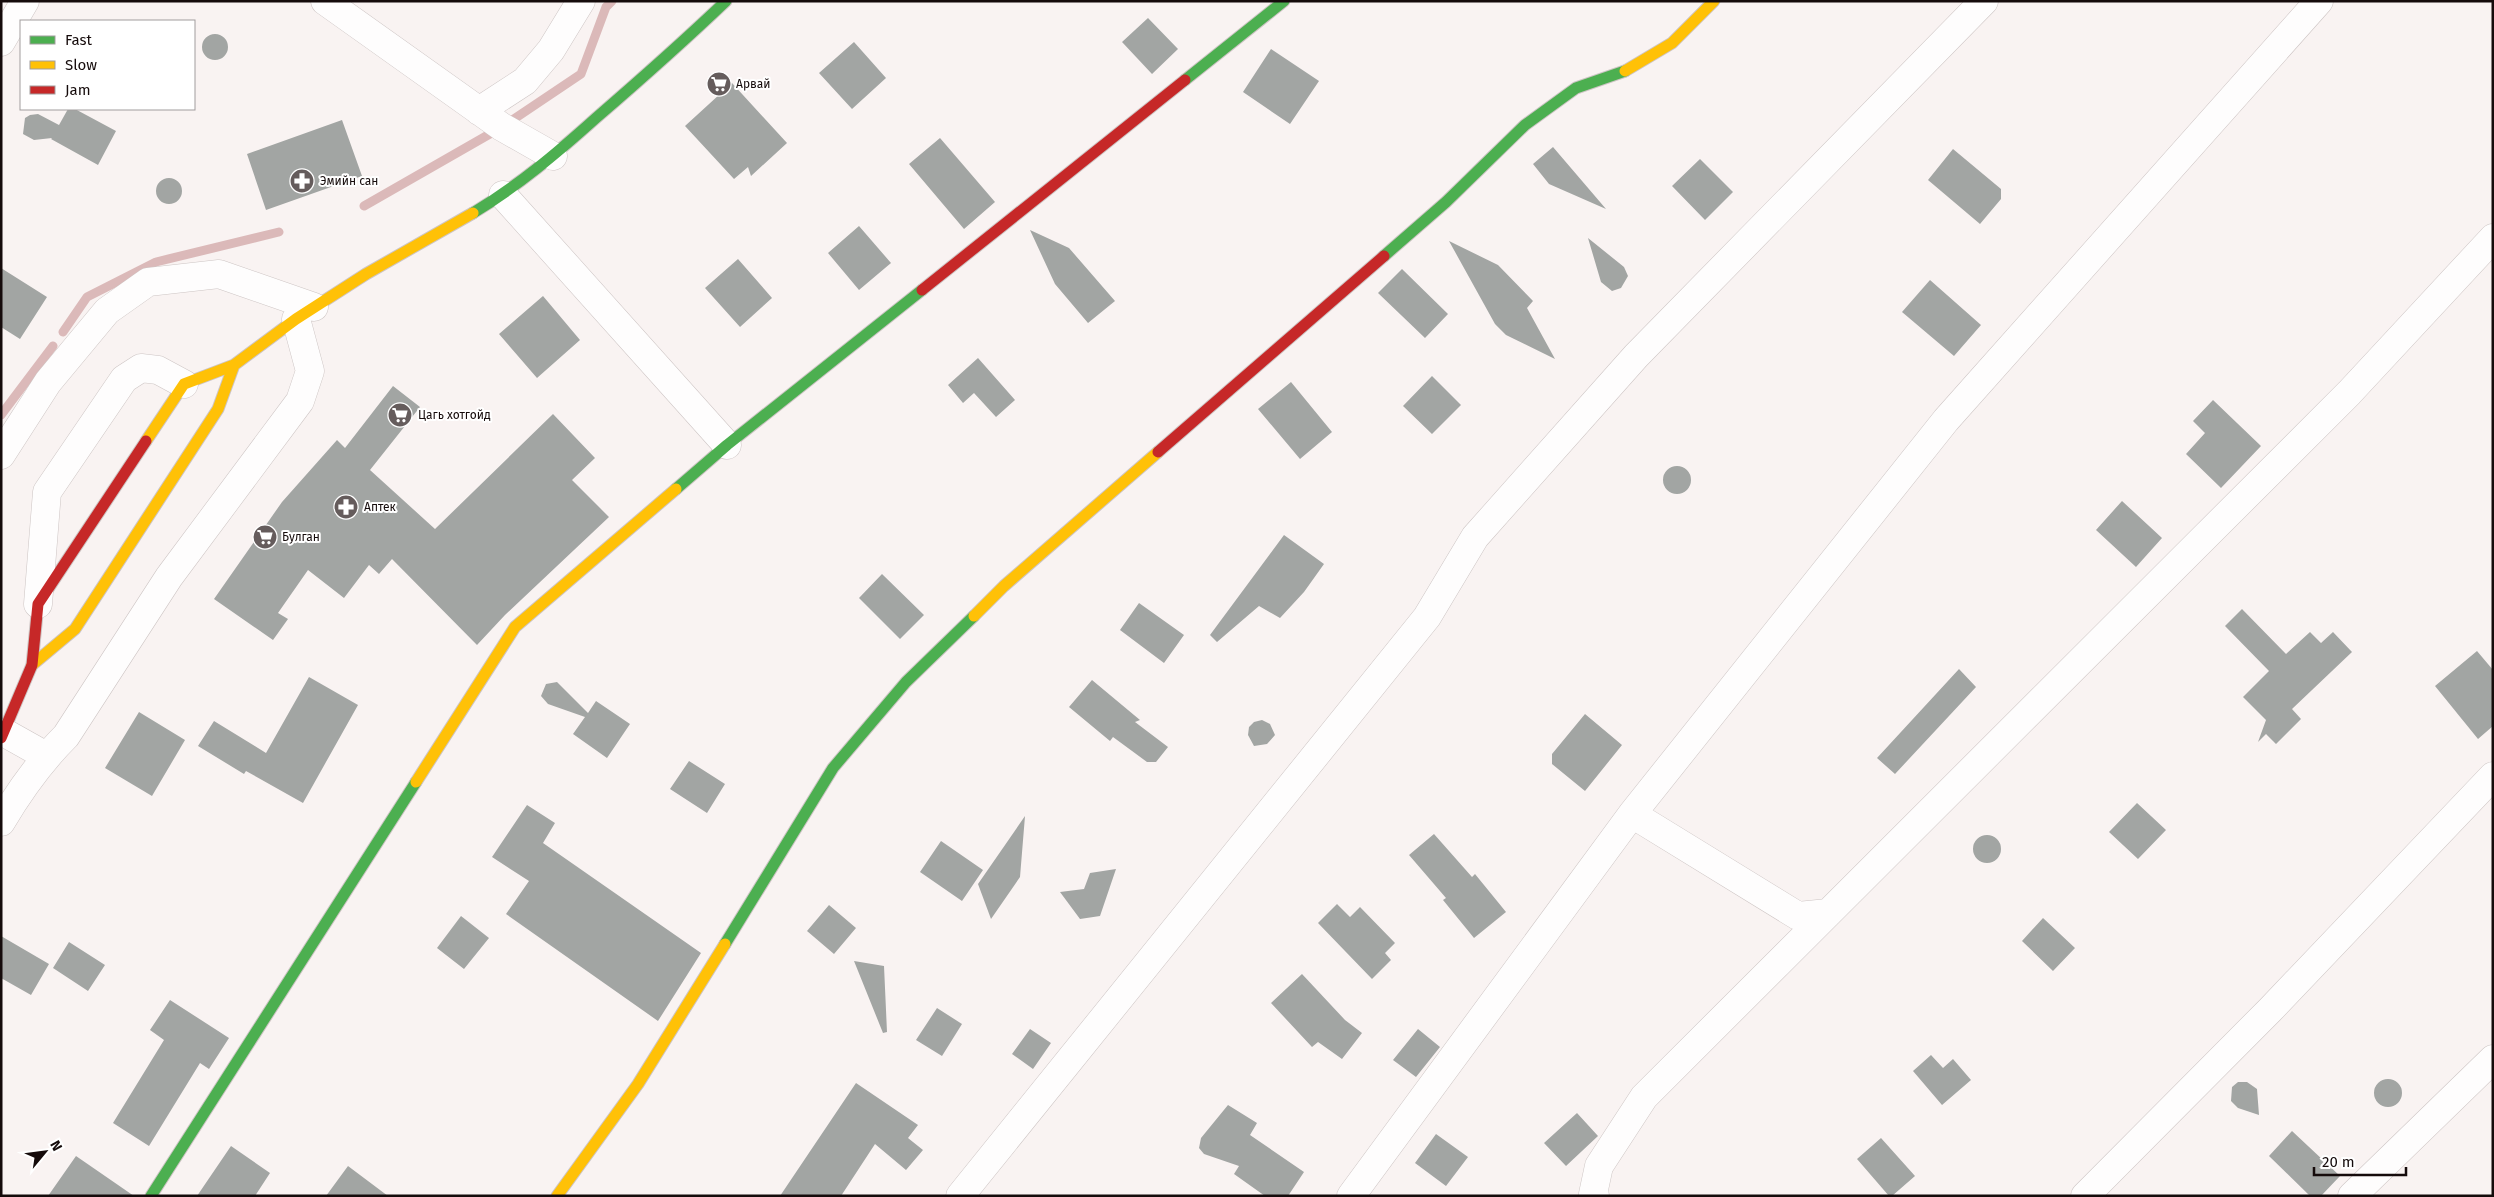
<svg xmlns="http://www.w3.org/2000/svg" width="2494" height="1197" font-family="'Fira Sans',sans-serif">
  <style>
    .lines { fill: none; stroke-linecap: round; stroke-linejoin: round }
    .stream { stroke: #dbb9b9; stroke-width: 9 }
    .building { fill: #a2a5a3 }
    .street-casing { stroke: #cdc5c4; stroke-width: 29 }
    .fast-casing { stroke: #cdc5c4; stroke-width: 13 }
    .slow-casing { stroke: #cdc5c4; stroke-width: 13 }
    .jam-casing { stroke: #cdc5c4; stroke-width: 13 }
    .street { stroke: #fefdfd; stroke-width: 28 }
    .fast { stroke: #4caf50; stroke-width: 11 }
    .slow { stroke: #ffc107; stroke-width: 11 }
    .jam { stroke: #c62828; stroke-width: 11 }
    .labels { text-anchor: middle; stroke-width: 4; stroke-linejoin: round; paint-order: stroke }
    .poi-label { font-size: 12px; fill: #150b0b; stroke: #fff; text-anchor: start }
  </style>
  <rect width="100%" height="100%" fill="#f9f3f2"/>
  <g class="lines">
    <!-- stream -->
    <path class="stream" d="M364,206l138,-79 79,-53 25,-67 6,-6
      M63,332l24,-35 69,-35 123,-30
      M1,415l52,-69"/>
  </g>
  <!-- building -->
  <path class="building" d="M1148,18l30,31 -26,25 -30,-32z
    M202 47a13 13 0 1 1 26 0a13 13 0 1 1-26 0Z
    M854,42l32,36 -34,31 -33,-36z
    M1271,49l48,32 -29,43 -47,-32z
    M732,83l55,60 -36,33 -3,-9 -14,12 -49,-53z
    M68,109h7l41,22 -18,34 -47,-26 1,-1 -18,2 -11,-6 2,-16 5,-3 8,-1 21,11z
    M342,120l20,56 -96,34 -19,-56z
    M940,138l55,64 -31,27 -55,-65z
    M1553,147l53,62 -57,-25 -16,-20z
    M1953,149l48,40v10l-21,25 -52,-44z
    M1700,159l33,33 -28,28 -33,-34z
    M156 191a13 13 0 1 1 26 0a13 13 0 1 1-26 0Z
    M859,226l32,37 -32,27 -31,-37z
    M1030,230l39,18 46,53 -27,22 -33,-39z
    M1588,238l36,29 4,9 -7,12 -9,3 -11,-9z
    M1449,241l49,24 35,36 -6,7 28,51 -49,-24 -11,-11z
    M738,259l34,39 -32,29 -35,-39z
    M1,268l46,29 -27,42 -19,-12z
    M1402,269l46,45 -23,24 -47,-45z
    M1930,280l51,45 -27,31 -52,-44z
    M543,296l37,44 -43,38 -38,-44z
    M978,358l37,42 -19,17 -22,-24 -11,10 -15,-18z
    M1432,376l29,29 -29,29 -29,-28z
    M1291,382l41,50 -32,27 -42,-50z
    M393,386l27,21 -50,63 65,59 118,-115 42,44 -23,22 37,37 -104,98 -28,30 -85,-86 -13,15 -10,-9 -25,33 -36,-28 -30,43 10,6 -15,21 -59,-41 68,-97 55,-62 8,8z
    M2213,400l48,46 -40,42 -35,-34 19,-21 -12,-12z
    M1663 480a14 14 0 1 1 28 0a14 14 0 1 1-28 0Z
    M2122,501l40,37 -26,29 -40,-37z
    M1284,535l40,29 -20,28 -24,26 -21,-12 -42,36 -7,-7z
    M882,574l42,41 -24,24 -41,-41z
    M1139,603l45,32 -20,28 -44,-33z
    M2242,609l44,45 24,-22 11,11 12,-11 19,20 -60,57 9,10 -25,25 -10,-10 -8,8 8,-22 -23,-23 26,-26 -44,-45z
    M2477,651l16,19v56l-15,13 -43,-53z
    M1959,669l17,18 -81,87 -18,-16z
    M309,677l49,28 -55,98 -57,-32 -2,3 -46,-28 16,-25 52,32z
    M1092,680l48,40 -5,2 33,25 -12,15h-9l-34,-25 -3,4 -41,-34z
    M557,682l31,31 8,-12 34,23 -23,34 -34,-24 12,-17 -37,-13 -7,-8 5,-12z
    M139,712l46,28 -33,56 -47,-28z
    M1585,714l37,31 -37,46 -33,-27v-10z
    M1262,720l8,4 5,11 -8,9 -13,2 -6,-11 1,-8 5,-5z
    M689,761l36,23 -18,29 -37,-24z
    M2137,803l29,27 -28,29 -29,-27z
    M527,805l28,18 -12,20 158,110 -43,68 -152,-107 23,-33 -37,-24z
    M1025,816l-5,61 -29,42 -13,-35z
    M1434,834l38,43 3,-3 31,38 -32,26 -31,-38 3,-2 -37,-43z
    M1973 849a14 14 0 1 1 28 0a14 14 0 1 1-28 0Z
    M941,841l42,29 -21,31 -42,-29z
    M1116,869l-16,47 -20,3 -20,-27 24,-3 6,-16z
    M1337,904l13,13 10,-10 35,36 -10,10 6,7 -19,19 -54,-56z
    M829,905l27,23 -22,26 -27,-23z
    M461,916l28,22 -25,31 -27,-21z
    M2043,918l32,30 -22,23 -31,-30z
    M1,936l48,28 -18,31 -30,-17z
    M69,942l36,23 -17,26 -35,-23z
    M854,961l30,5 3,66 -4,1z
    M1302,974l43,46 17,13 -20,26 -24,-17 -6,5 -41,-44z
    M170,1000l59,38 -20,31 -9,-6 -51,83 -36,-23 51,-83 -14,-10z
    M937,1008l25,16 -20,32 -26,-16z
    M1030,1029l21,14 -18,26 -21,-15z
    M1418,1029l22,18 -24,30 -23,-17z
    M1931,1055l12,13 10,-9 18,21 -29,25 -29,-34z
    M2374 1093a14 14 0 1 1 28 0a14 14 0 1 1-28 0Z
    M2238,1082h9l10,7 2,26 -21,-7 -7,-7 1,-14z
    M856,1083l62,42 -10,13 15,12 -17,20 -31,-26 -34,52h-61z
    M1228,1105l29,18 -7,12 54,37 -16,24h-23l-31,-22 5,-8 -35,-12 -5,-6 2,-10z
    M1577,1113l21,23 -32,30 -22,-23z
    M2292,1131l48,45 -19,20h-11l-41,-40z
    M1436,1134l32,23 -22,29 -31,-23z
    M1881,1138l34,38 -23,20h-3l-32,-37z
    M231,1146l39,27 -15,23h-58z
    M76,1156l58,40h-86z
    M348,1166l40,30h-62z"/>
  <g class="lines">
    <defs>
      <path id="street" d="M325,1l177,126 51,29
        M1,42l24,-41
        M479,111l46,-30 26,-31 30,-49
        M503,195l224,250
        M1,455l47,-73 59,-71 41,-29 71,-8 95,33
        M38,604l9,-112 77,-113 17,-11 17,2 26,14
        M5,733l41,23
        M1632,814l166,102 30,-3
        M1,822c19,-32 39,-60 65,-86l103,-159 131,-176 10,-30 -14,-52
        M960,1196l467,-579 48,-80 161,-181 348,-355
        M1351,1196l281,-382 314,-394 373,-419
        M1595,1196l-2,-2 6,-28 45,-69 705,-704 144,-155
        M2085,1196l185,-186 223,-234
        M2352,1196l141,-137"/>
      <path id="fast" d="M1185,80l99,-79
        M473,213c45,-27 84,-60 123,-95 44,-38 88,-77 130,-117
        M1384,256l62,-54 79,-77 51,-37 49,-17
        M676,489l51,-44 195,-155
        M725,944l108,-176 73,-86 68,-66
        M151,1196l265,-414"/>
      <path id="slow" d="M1625,71l47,-28 42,-42
        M146,441l38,-57 50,-19 62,-46 70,-45 107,-61
        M974,616l30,-30 154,-134
        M32,665l43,-36 143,-220 16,-44
        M416,782l99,-155 161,-138
        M557,1196l81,-112 87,-140"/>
      <path id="jam" d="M922,290l263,-210
        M1158,452l226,-196
        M1,738l31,-73 6,-61 108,-163"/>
    </defs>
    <!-- street casing -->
    <use href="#street" class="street-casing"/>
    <!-- fast casing -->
    <use href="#fast" class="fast-casing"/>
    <!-- slow casing -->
    <use href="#slow" class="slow-casing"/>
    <!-- jam casing -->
    <use href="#jam" class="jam-casing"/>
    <!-- street -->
    <use href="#street" class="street"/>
    <!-- fast -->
    <use href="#fast" class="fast"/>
    <!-- slow -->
    <use href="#slow" class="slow"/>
    <!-- jam -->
    <use href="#jam" class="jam"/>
  </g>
  <!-- icons -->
  <defs>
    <symbol id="supermarket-disc" viewBox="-11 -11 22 22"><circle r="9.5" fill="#655c5c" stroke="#fff"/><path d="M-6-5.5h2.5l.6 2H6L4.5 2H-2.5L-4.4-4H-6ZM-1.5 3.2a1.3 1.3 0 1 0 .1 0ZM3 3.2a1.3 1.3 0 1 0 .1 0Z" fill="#fff"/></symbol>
    <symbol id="pharmacy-disc" viewBox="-11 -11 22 22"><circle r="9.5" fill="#655c5c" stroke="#fff"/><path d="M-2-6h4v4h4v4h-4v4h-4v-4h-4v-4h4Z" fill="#fff"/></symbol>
  </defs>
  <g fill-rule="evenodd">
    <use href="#supermarket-disc" x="705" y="70" width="28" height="28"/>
    <use href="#pharmacy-disc" x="288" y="167" width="28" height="28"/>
    <use href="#supermarket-disc" x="386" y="401" width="28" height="28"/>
    <use href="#pharmacy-disc" x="332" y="493" width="28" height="28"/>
    <use href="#supermarket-disc" x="251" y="523" width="28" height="28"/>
  </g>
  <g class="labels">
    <!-- poi labels -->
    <g class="poi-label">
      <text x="736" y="88">Арвай</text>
      <text x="320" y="185">Эмийн сан</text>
      <text x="418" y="419">Цагь хотгойд</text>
      <text x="364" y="511">Аптек</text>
      <text x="282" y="541">Булган</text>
    </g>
  </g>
  <!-- border -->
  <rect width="2494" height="1197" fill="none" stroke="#150b0b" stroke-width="5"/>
  <!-- legend -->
  <rect x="20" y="20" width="175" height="90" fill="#ffffff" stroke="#a19d9d"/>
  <rect x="30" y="36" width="25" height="8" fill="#4caf50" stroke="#a19d9d"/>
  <text x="65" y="45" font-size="15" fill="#150b0b">Fast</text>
  <rect x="30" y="61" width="25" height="8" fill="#ffc107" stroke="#a19d9d"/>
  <text x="65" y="70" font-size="15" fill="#150b0b">Slow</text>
  <rect x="30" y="86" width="25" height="8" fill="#c62828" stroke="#a19d9d"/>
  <text x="65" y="95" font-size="15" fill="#150b0b">Jam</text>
  <!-- north arrow -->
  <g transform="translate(45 1152) rotate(61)" stroke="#ffffff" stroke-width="4" paint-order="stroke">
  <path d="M0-4L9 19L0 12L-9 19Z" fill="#150b0b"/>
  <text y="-8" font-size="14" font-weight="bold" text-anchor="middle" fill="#150b0b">N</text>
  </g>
  <!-- scale -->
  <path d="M2314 1167v8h92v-8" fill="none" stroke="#150b0b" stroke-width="2.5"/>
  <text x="2322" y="1167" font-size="15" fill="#150b0b" stroke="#ffffff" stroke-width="4" paint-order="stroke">20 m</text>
</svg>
